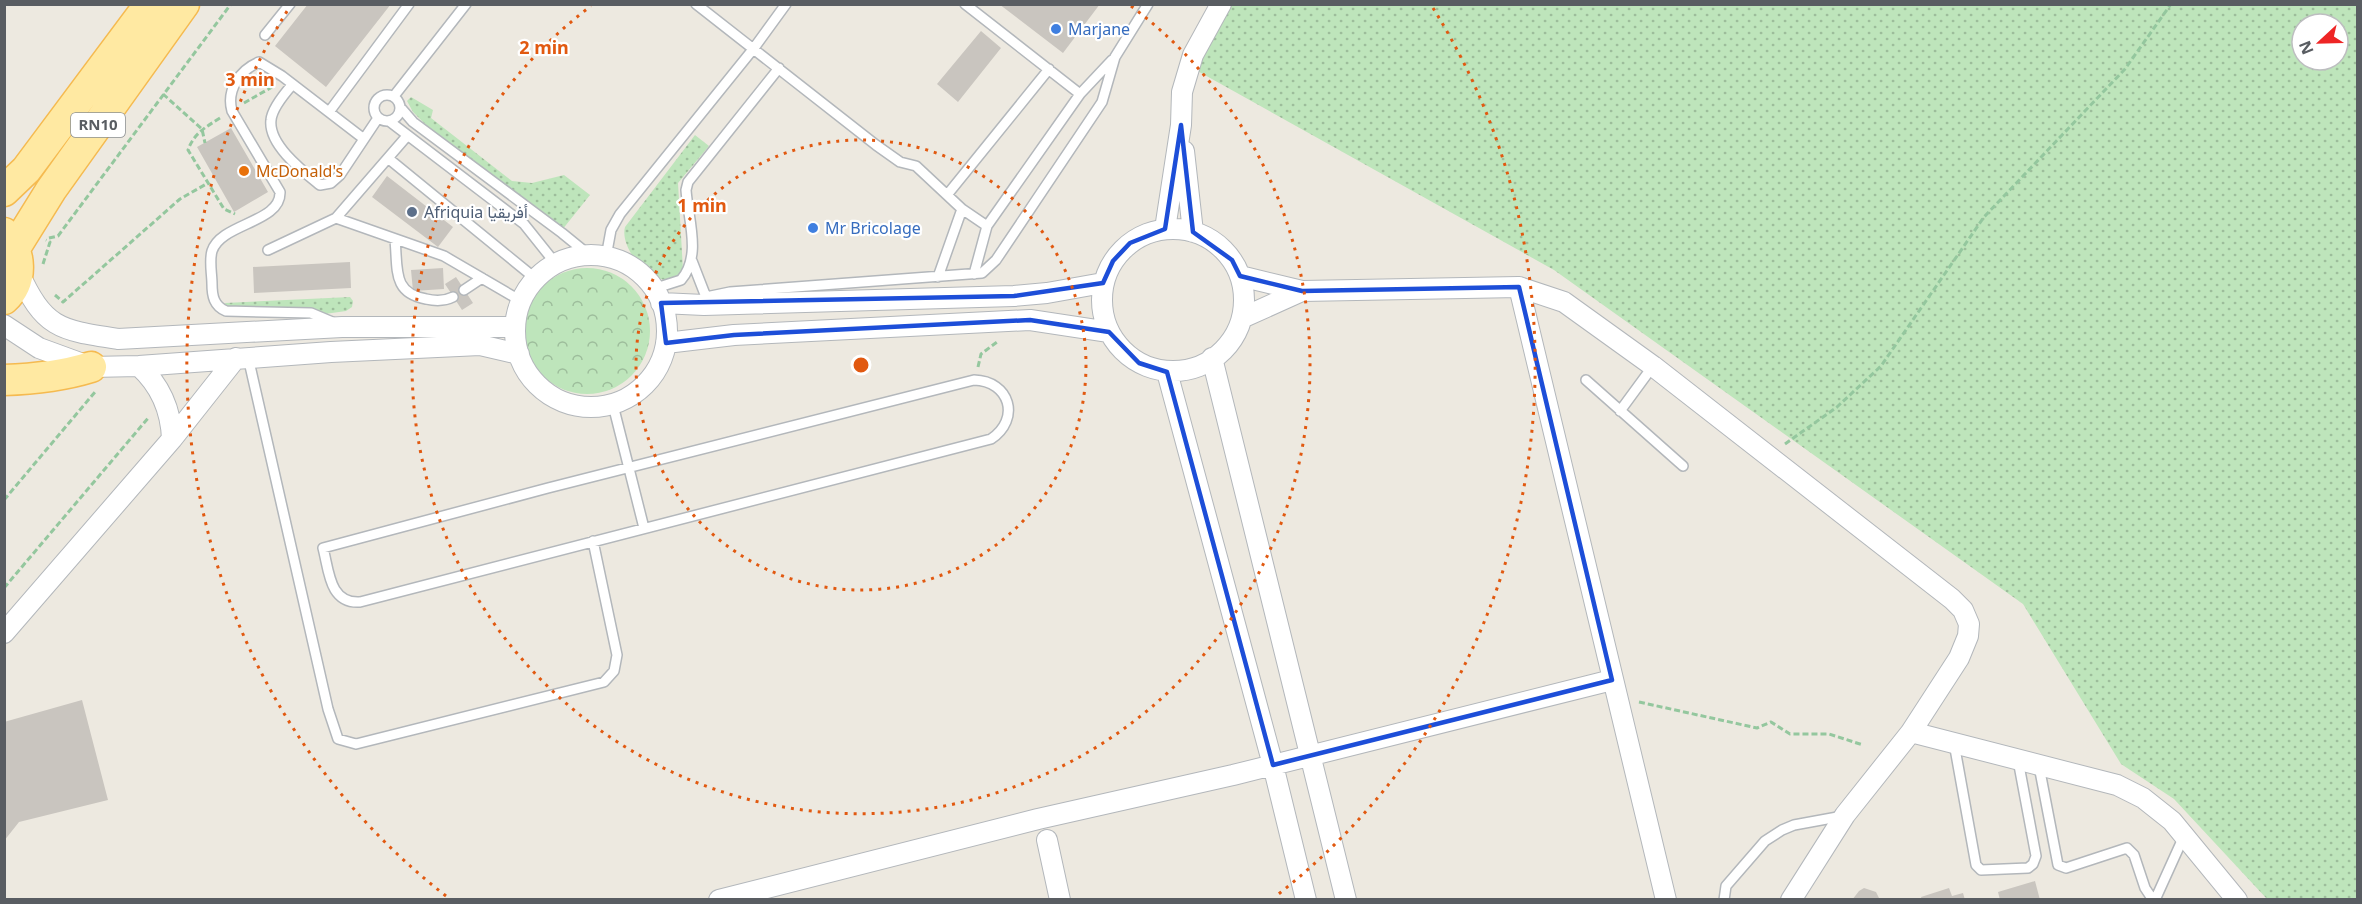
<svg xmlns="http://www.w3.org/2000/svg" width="2362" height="904" font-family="'Noto Sans',Vazirmatn,sans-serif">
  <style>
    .grass { fill: url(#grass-dots); fill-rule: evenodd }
    .park { fill: url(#park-crowns) }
    .building { fill: #c9c5bf }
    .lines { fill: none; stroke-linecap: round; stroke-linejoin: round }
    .lane-casing { stroke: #b3b7bb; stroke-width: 12 }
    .street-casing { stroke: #b3b7bb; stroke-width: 22 }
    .primary-casing { stroke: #f5ba50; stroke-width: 33 }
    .path { stroke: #94c79e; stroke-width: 3; stroke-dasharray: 6 3; stroke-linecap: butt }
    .lane { stroke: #fff; stroke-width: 9 }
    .street { stroke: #fff; stroke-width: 20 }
    .primary { stroke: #ffe9a2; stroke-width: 30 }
    .marked { fill: none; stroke: #1d4ed8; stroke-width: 4.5; stroke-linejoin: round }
    .ring { fill: none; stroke: #e15910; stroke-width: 3; stroke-dasharray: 3 6 }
    .shop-dot { fill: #3f7fe0; stroke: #fff; stroke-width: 2 }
    .food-dot { fill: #e8710a; stroke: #fff; stroke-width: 2 }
    .service-dot { fill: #5c6f8a; stroke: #fff; stroke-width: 2 }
    .labels { text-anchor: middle; stroke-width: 4.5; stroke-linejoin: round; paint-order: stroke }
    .shield { fill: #fff; stroke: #8b8e91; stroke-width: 1.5 }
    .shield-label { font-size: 15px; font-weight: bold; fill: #595d62 }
    .shop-label { font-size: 16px; fill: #366cbe; stroke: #fff; text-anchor: start }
    .food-label { font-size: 16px; fill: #c56008; stroke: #fff; text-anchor: start }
    .service-label { font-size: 16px; fill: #4e5e75; stroke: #fff; text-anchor: start }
    .centre { fill: #e15910; stroke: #fff; stroke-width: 3 }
    .ring-label { font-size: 18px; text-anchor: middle; font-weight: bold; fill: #e15910; stroke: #fff; stroke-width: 4.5; stroke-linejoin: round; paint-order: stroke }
  </style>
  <defs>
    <pattern id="grass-dots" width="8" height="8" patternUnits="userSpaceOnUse" patternTransform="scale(1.5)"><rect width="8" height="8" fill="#bee5bb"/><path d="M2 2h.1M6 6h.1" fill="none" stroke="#9dbd9b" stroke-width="1.8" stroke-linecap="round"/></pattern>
    <pattern id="park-crowns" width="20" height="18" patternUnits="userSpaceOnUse" patternTransform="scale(1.5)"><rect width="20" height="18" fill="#bee5bb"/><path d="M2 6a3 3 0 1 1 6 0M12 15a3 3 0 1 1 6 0" fill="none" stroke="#9dbd9b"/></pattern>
  </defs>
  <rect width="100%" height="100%" fill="#ede9e0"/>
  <!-- grass -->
  <path class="grass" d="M1215,5h1142v894h-90l-93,-100 -53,-35 -98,-160 -469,-334 -369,-206zM2302,24h36v36h-36z
    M411,97l22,13 -2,8 81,63 20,2 32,-8 26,20 -28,35 -133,-102 -16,-16 -6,-11z
    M695,135l14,11 -31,37 5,87c-18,31 -65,-18 -58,-43z
    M350,297l3,4 -1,6 -6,4 -21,3 -24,-6 -75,-1 -1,-4z"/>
  <!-- park -->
  <path class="park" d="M524 331a63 63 0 1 1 126 0a63 63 0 1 1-126 0Z"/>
  <!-- building -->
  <path class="building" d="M308,4h83l-65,83 -51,-41z
    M999,4h101l-37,49z
    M981,31l20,17 -43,54 -21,-18z
    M231,128l37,64 -34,20 -37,-65z
    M387,176l66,51 -15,20 -66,-50z
    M350,262l1,26 -97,5 -1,-26z
    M443,268l1,21 -31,2 -2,-21z
    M456,277l17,26 -11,7 -17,-26z
    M82,700l26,100 -89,22 -15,19v-119z
    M2035,881l5,19h-40l-2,-8z
    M1864,888l12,4 4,8h-28l7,-9z
    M1949,888l3,8 11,-3 2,7h-43l-1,-3z"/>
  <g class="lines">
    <defs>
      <path id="lane" d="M696,4l180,141 24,17 16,4 46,43 25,17
        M965,4l115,90
        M265,35l25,-31
        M292,85c-7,8 -20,24 -21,35 -3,25 33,52 49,65l11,-2 9,-8 38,-57
        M374 108a13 13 0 1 1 26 0a13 13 0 1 1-26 0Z
        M394,96l72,-92
        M400,107l13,15 149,111 27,22
        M329,112l80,-108
        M389,121l135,103 32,40
        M389,159l147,120
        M947,195l102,-126
        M336,218l108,38 77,45
        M395,240c3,29 -3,53 31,59 9,2 19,2 27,-2
        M268,250l68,-32 71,-82
        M606,257l5,-27 9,-16 134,-166 32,-44
        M692,261l14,36
        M974,274l13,-48 93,-132 32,-34
        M938,277l24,-68
        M653,289l28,-9c21,-24 7,-61 5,-90l2,-8 91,-114
        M464,290l18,-12
        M705,299l1,-2 24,-5 252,-19 14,-13 106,-158 13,-45 33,-53
        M337,324l-26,-11 -85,-2c-12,-5 -14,-15 -14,-27 0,-10 -3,-23 0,-33 9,-28 69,-28 68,-59l-48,-81c-6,-21 8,-41 27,-49l23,14 82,63
        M248,357l80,352 10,30 18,5 248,-62 10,-11 3,-16 -24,-114
        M974,380c36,1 47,39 17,59l-631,163c-31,2 -31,-32 -37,-54l225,-60z
        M1586,380l97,86
        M613,405l31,123
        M1620,411l33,-45
        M1954,743l22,122 5,5 47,-2 5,-4 3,-8 -18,-96
        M2039,766l19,99 8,3 61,-20 7,7 11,33 8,12
        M1724,900l2,-14 39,-45 17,-11 12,-5 49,-9
        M2155,900l29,-64"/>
      <path id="street" d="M1184,151l9,81
        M1165,229l16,-104 1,-33 11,-37 28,-51
        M1102 300a71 71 0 1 1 142 0a71 71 0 1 1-142 0Z
        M515 331a76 76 0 1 1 152 0a76 76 0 1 1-152 0Z
        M18,271c26,57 40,59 100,68l224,-12h173
        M1240,276l62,15 217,-4 45,15 89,64 299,233 11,11 6,14 -1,12 -9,22 -48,74 -66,83 -54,85
        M1519,287l147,613
        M661,303l43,2 310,-9 33,-3 56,-10
        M1242,318l60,-27
        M4,325l35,23 52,19 48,-1 192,-14 149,-7 39,9
        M666,343l68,-8 296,-15 79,12
        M1212,358l134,542
        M139,366c22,20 32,44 33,73
        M1167,372l106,393 33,135
        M4,633l168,-194 64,-81
        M1911,732l206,53 26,13 29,23 65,79
        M1047,840l13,60
        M719,900l319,-81 195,-44 379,-95"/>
      <path id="primary" d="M4,191l22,-21 124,-166
        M4,233c17,18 20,48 0,66
        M15,248l36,-58 133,-186
        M4,380c31,-1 58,-4 87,-13"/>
    </defs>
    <!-- lane casing -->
    <use href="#lane" class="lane-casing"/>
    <!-- street casing -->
    <use href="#street" class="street-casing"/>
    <!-- primary casing -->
    <use href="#primary" class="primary-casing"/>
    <!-- path -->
    <path class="path" d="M163,94l39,35 3,14
      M244,103l28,-16
      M220,118c-14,9 -26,15 -32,32l36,59 11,5
      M49,238l9,-2 173,-232
      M43,264l7,-22 -4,-2
      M55,295l8,7 117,-103 28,-16
      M978,367l3,-13 16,-12
      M1785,444l52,-37 44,-41 103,-149 141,-148 46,-65
      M4,500l91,-108
      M4,588l145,-171
      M1639,702l118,26 14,-6 19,12h39l34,11"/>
    <!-- lane -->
    <use href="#lane" class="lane"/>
    <!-- street -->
    <use href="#street" class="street"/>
    <!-- primary -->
    <use href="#primary" class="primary"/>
  </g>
  <!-- marked area -->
  <path class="marked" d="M1181,125l12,107 39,28 8,16 62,15 217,-4 93,393 -339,85 -106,-393 -28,-9 -30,-31 -79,-12 -296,15 -68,8 -5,-40 353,-7 89,-13 10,-22 17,-18 35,-14z"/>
  <!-- distance rings -->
  <g class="ring">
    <circle cx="861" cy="365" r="225"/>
    <path d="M1131 6A449 449 0 1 1 591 6"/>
    <path d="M446 896A674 674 0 0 1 289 8M1433 8A674 674 0 0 1 1276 896"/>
  </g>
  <!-- markers -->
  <g class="shop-dot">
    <circle cx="1056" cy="29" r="6"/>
    <circle cx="813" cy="228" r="6"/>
  </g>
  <circle class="food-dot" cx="244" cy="171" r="6"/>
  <circle class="service-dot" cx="412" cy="212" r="6"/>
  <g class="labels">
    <!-- shield labels -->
    <rect class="shield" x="71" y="113" width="54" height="24" rx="4.5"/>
    <g class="shield-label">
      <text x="98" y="130">RN10</text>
    </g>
    <!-- shop labels -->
    <g class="shop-label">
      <text x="1068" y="35">Marjane</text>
      <text x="825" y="234">Mr Bricolage</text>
    </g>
    <!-- food labels -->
    <g class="food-label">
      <text x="256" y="177">McDonald's</text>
    </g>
    <!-- service labels -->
    <g class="service-label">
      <text x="424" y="218">Afriquia أفريقيا</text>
    </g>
  </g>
  <circle cx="861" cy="365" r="9" class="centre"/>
  <g class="ring-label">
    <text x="544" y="54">2 min</text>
    <text x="250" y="86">3 min</text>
    <text x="702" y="212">1 min</text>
  </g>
  <!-- border -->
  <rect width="2362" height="904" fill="none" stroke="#595d62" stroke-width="12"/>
  <!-- north arrow -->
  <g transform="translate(2320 42) rotate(248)"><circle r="28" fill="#ffffff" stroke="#bdbec0" stroke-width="1.5"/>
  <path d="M0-4.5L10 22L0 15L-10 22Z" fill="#ee2525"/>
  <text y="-9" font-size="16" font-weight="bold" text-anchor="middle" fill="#595d62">N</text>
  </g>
</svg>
